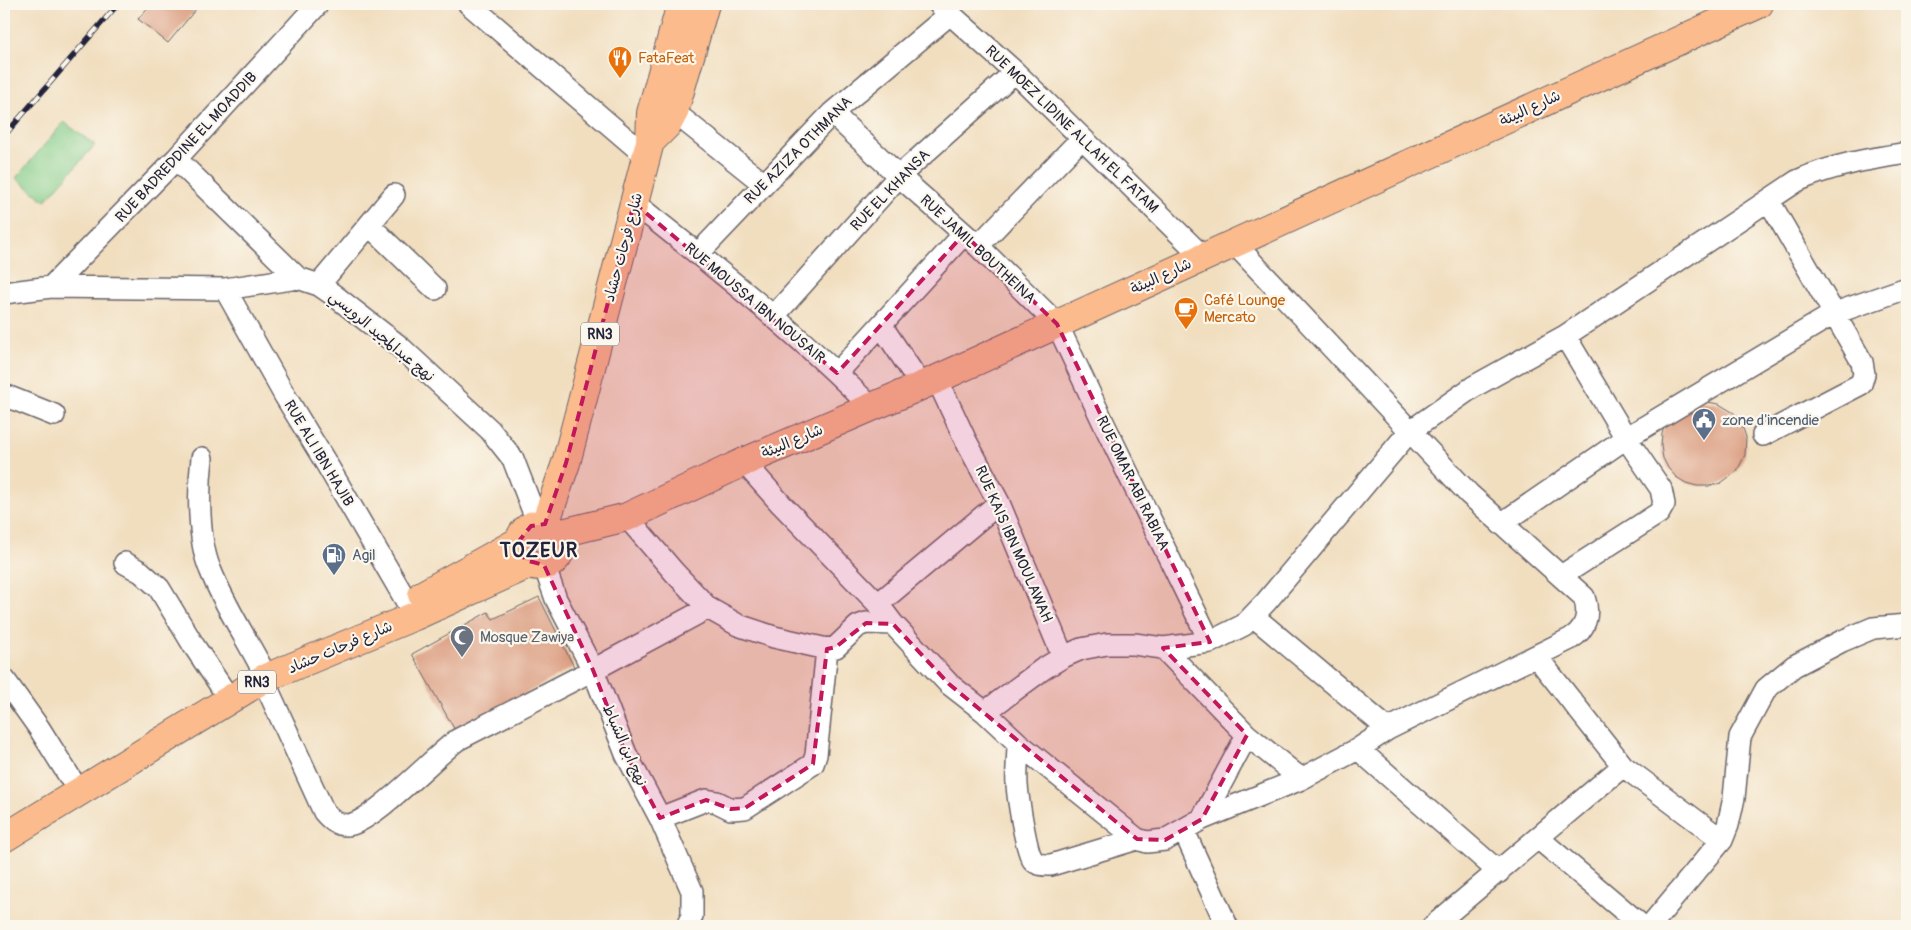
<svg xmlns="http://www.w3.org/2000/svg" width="1911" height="930" font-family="Pangolin,'Playpen Sans Arabic',sans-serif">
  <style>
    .green { fill: #82cc88; stroke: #527762 }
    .building { fill: #da9a7d }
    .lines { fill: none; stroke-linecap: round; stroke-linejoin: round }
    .minor-casing { stroke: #6a6469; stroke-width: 24 }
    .major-casing { stroke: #6a6469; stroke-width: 30 }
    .minor { stroke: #fff; stroke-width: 21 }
    .major { stroke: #fbbb8d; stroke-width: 28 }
    .rail-casing { stroke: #22223b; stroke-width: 5.5 }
    .rail { stroke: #fbf7ec; stroke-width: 4; stroke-dasharray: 11; stroke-linecap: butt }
    .marked { fill: #c2185b; fill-opacity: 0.2; stroke: #c2185b; stroke-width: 4; stroke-dasharray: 10 6; stroke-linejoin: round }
    .labels { text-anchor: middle; stroke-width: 4.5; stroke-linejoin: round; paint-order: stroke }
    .shield { fill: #fbf7ec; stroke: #636270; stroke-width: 1 }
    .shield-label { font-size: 14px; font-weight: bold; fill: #22223b }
    .food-label { font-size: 15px; fill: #c56008; stroke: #fbf7ec; text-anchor: start }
    .street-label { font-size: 15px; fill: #22223b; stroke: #fbf7ec }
    .service-label { font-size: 15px; fill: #4e5e75; stroke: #fbf7ec; text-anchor: start }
    .worship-label { font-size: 15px; fill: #5b616d; stroke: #fbf7ec; text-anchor: start }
    .district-label { font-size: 20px; font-weight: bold; letter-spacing: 1px; fill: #22223b; stroke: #fbf7ec }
  </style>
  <rect width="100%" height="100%" fill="#fbf7ec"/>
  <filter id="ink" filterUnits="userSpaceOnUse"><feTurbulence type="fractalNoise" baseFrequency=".02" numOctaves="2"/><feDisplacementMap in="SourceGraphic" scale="10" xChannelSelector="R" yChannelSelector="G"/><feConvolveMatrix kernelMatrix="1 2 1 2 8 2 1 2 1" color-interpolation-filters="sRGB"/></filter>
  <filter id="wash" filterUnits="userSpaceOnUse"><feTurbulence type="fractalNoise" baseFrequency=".0096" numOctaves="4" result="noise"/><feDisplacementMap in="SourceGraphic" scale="20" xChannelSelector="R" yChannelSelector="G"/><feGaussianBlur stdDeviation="1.12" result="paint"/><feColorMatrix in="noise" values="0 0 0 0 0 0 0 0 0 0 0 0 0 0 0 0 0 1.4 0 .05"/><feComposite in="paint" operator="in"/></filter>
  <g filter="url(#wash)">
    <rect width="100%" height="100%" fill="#f1debf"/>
    <!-- green -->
    <path class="green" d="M64,122l31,23 -50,56 -29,-23z"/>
    <g id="blocks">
      <!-- building -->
      <path class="building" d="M151,4h49l-32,39 -30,-24z
        M1701,401l18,3 15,9 6,7 6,17 -1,18 -8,16 -16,12 -12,3h-12l-11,-3 -10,-6 -8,-9 -5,-10 -2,-12 1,-12 3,-10z
        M539,597l35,70 -118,65 -44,-78 76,-42 5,7z"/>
    </g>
  </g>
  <g filter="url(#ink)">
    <use href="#blocks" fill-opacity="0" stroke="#6a6469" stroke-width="1"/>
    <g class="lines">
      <defs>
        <path id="minor" d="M469,4l177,152
          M939,4l76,68 188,185
          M674,112l90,72
          M832,113l67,63 79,70 79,78 48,102 105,216
          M176,159l122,119
          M634,203c82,65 164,130 237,204
          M369,225l66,64
          M978,246l104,-108
          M698,254l134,-141 118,-99
          M319,285l75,-90
          M51,287l125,-128 142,-155
          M225,289l60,107 41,67 89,153
          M4,293l47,-6 174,2 73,-11 21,7 16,11 64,50 91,84 23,29 25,65
          M773,317l126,-141 116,-104
          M881,325l40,60
          M837,373l127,-139
          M937,379l29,62 33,62 64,154
          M4,395l50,20
          M1763,435l98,-51 3,-10 -2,-12 -93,-161
          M202,458c-4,31 -4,83 8,111 13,33 33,64 50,96l3,14 61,133c6,7 12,13 23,13 24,-1 87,-68 110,-85l136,-70 115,-62
          M744,462l37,42 97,100 15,20
          M627,517l47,55 34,36 30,17 36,12 53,12 9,-2 22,-21 8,-3 27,1 56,60 36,28 58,-43 20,-12 18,-8 26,-5h27l29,4 47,-6 34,-17 22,-23 143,-170 64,-45 92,-51 232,-155c35,-16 72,-22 110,-28
          M1501,524l125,-86 209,-125 72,-25
          M125,563l16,9 18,16 35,58 28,42
          M544,565l12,34 37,71 33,84 34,64 32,73v25l-5,10
          M1561,576l98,-63 5,-9 -3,-15 -35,-51 -61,-102
          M878,604l121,-101
          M1253,616l135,113
          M1163,648l84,87 54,44
          M1536,656l87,110 99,74
          M4,679l35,49 32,51
          M985,712l33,31 119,96 10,3 18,-2 37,-21 99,-40 57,-30 30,-20 182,-90c16,-9 20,-25 14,-42l-115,-103 -235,-251
          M1018,743c0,13 -2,28 -1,42 1,13 9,67 16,75 4,5 11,5 18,5l86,-26
          M1358,749l141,123
          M660,818l46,-18 11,2 14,7 14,-1 68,-44 3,-9 11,-106
          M1202,819l45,-84
          M1184,831l43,95
          M1538,838l104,88
          M1433,926l190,-160
          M1650,926l72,-86 6,-15 6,-27 6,-61 26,-48 28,-23 48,-25 31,-13 34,-3"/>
        <path id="major" d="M650,142l17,-17 7,-13 31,-108
          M545,524l21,-61 84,-321 1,-29 30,-109
          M519 545a21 21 0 1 1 42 0a21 21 0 1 1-42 0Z
          M558,534l69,-17 117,-55 193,-83 822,-375
          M422,595l97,-54
          M4,838l259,-159 152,-63 115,-52"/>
      </defs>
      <!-- minor casing -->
      <use href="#minor" class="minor-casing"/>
      <!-- major casing -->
      <use href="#major" class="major-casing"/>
      <!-- minor -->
      <use href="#minor" class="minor"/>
      <!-- major -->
      <use href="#major" class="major"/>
      <defs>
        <path id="rail" d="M4,136l114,-132"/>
      </defs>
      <!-- rail casing -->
      <use href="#rail" class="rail-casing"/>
      <!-- rail -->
      <use href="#rail" class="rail"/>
    </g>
  </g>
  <!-- marked area -->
  <path class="marked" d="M634,203l203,170 127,-139 93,90 153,318 -47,6 84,87 -45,84 -37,21 -28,-1 -188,-155 -56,-60 -27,-1 -30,24 -9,2 -14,115 -68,44 -14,1 -25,-9 -46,18 -34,-64 -33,-84 -49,-105 -19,-5 -6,-19 12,-15 14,-2 21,-61z"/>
  <!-- icons -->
  <defs>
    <symbol id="restaurant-pin" viewBox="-11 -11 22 30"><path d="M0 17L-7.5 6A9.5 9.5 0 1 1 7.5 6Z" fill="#e8710a" stroke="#fbf7ec"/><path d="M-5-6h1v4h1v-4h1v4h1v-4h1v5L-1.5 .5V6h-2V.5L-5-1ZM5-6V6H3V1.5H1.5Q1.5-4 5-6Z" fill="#fff"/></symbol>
    <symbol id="cafe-pin" viewBox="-11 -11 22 30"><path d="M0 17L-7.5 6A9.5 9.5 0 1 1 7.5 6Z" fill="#e8710a" stroke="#fbf7ec"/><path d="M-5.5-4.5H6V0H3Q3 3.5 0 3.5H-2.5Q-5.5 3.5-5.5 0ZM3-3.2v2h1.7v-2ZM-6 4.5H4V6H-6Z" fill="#fff"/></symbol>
    <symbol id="civic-pin" viewBox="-11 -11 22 30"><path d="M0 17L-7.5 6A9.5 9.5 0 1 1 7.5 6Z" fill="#5c6f8a" stroke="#fbf7ec"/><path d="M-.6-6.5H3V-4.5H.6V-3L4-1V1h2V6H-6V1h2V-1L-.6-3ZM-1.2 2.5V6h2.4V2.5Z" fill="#fff"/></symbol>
    <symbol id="fuel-pin" viewBox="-11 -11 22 30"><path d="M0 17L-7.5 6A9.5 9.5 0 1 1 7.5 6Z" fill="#5c6f8a" stroke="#fbf7ec"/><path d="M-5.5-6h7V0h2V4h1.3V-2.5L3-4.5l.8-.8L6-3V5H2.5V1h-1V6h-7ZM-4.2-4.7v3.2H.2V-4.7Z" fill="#fff"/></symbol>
    <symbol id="mosque-pin" viewBox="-11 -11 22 30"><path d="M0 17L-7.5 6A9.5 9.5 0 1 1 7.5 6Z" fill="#6b7280" stroke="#fbf7ec"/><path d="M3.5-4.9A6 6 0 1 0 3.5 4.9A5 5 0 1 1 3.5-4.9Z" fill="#fff"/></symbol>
  </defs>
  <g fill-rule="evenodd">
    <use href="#restaurant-pin" x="606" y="44" width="28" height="38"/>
    <use href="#cafe-pin" x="1172" y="295" width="28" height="38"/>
    <use href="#civic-pin" x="1690" y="406" width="28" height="38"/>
    <use href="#fuel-pin" x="320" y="541" width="28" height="38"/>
    <use href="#mosque-pin" x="448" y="623" width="28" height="38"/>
  </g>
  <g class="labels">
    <!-- shield labels -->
    <g class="shield">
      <rect x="581" y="322.5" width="38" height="23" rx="4"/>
      <rect x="238" y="670.5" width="38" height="23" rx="4"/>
    </g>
    <g class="shield-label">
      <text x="600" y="339">RN3</text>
      <text x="257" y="687">RN3</text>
    </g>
    <!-- food labels -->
    <g class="food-label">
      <text x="638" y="63">FataFeat</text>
      <text x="1204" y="305">Café Lounge<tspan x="1204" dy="17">Mercato</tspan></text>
    </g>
    <!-- street labels -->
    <g class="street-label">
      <text transform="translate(1530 108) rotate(-25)" y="5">شارع البيئة</text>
      <text transform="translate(1072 129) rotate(44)" y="5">RUE MOEZ LIDINE ALLAH EL FATAM</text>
      <text transform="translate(186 147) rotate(-47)" y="5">RUE BADREDDINE EL MOADDIB</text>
      <text transform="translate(798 150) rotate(-45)" y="5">RUE AZIZA OTHMANA</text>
      <text transform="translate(890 190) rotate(-46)" y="5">RUE EL KHANSA</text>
      <text transform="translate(623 247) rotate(-75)" y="5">شارع فرحات حشاد</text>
      <text transform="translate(978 249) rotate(43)" y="5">RUE JAMIL BOUTHEINA</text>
      <text transform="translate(1161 276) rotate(-25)" y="5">شارع البيئة</text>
      <text transform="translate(755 303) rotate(40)" y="5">RUE MOUSSA IBN NOUSAIR</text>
      <text transform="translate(382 336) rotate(40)" y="5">نهج عبدالمجيد الرويسي</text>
      <text transform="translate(792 441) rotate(-23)" y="5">شارع البيئة</text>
      <text transform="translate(319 453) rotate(59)" y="5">RUE ALI IBN HAJIB</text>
      <text transform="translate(1133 483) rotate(64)" y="5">RUE OMAR ABI RABIAA</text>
      <text transform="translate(1014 544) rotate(66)" y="5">RUE KAIS IBN MOULAWAH</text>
      <text transform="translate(340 647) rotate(-23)" y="5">شارع فرحات حشاد</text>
      <text transform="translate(625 745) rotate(66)" y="5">نهج ابن الشباط</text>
    </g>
    <!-- service labels -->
    <g class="service-label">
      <text x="1722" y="425">zone d'incendie</text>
      <text x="352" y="560">Agil</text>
    </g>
    <!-- worship labels -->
    <g class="worship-label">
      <text x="480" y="642">Mosque Zawiya</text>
    </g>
    <!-- district labels -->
    <g class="district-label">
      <text x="539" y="557">TOZEUR</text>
    </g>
  </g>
  <!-- margin -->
  <rect width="1911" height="930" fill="none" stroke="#fbf7ec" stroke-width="20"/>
</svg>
